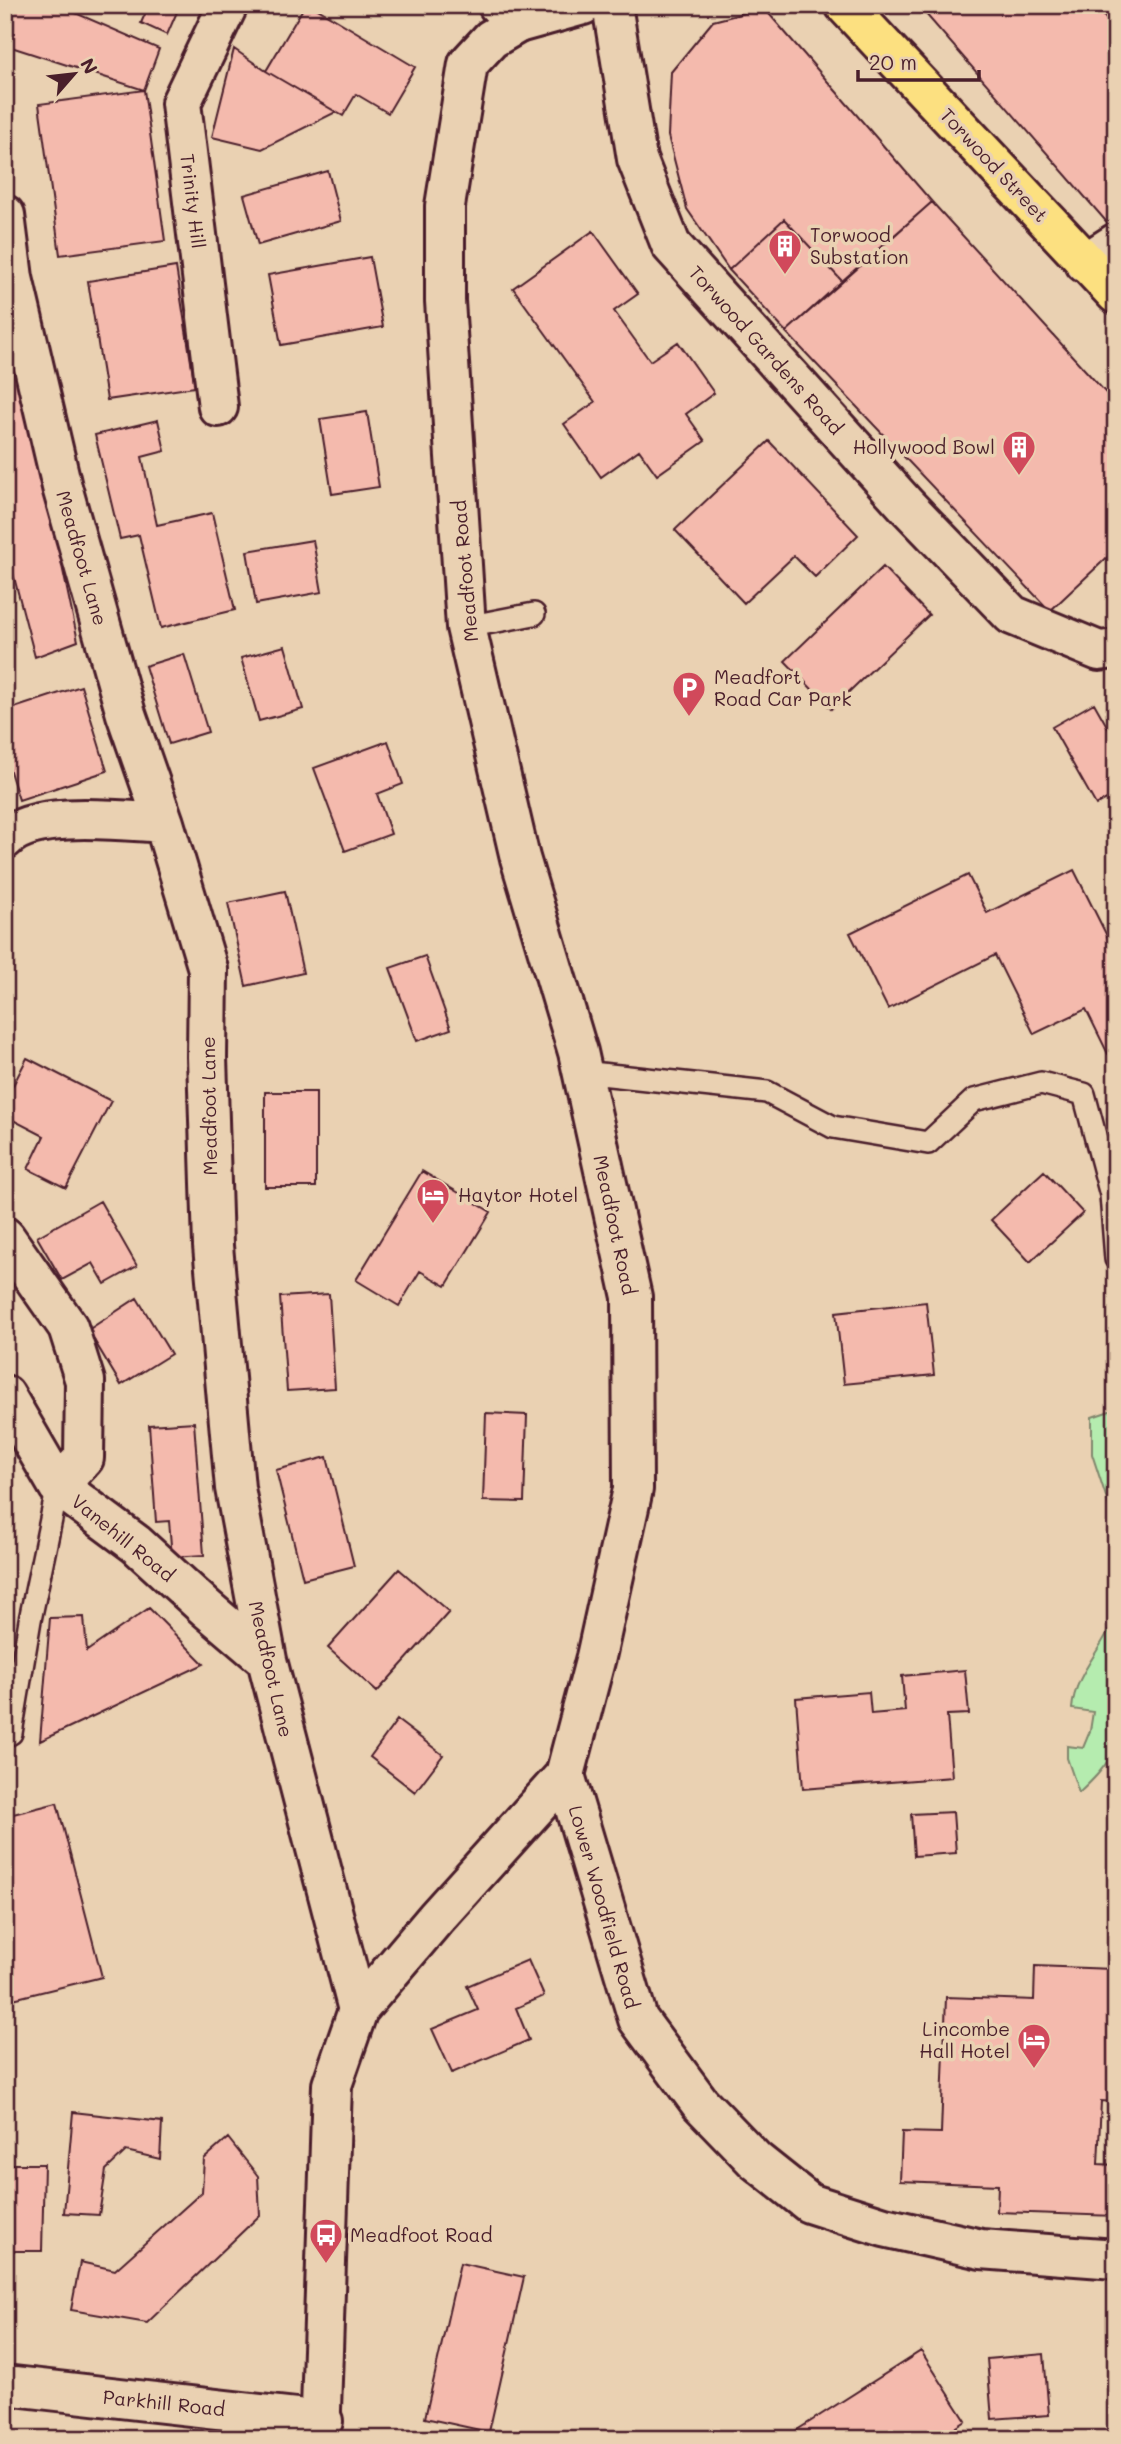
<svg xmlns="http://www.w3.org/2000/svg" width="1121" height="2444" font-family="Mali,sans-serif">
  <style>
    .green { fill: #b5ecaf; stroke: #80866d; stroke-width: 2 }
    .building { fill: #f4baad; stroke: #4a1f2b; stroke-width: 2 }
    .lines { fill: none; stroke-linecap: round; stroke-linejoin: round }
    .service-casing { stroke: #4a1f2b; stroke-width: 26 }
    .minor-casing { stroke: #4a1f2b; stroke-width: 44 }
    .tertiary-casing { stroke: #4a1f2b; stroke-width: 44 }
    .primary-casing { stroke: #4a1f2b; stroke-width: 44 }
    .service { stroke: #ead1b2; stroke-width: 21 }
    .minor { stroke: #ead1b2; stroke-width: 38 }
    .tertiary { stroke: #ead1b2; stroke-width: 38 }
    .primary { stroke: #fce080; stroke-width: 38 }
    .labels { text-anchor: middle; stroke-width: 7; stroke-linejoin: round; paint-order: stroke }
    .street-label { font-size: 19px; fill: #4a1f2b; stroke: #ead1b2 }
    .poi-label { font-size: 19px; fill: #4a1f2b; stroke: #ead1b2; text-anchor: start }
  </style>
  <rect width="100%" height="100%" fill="#ead1b2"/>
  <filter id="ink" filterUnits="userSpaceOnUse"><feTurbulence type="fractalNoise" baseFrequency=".0143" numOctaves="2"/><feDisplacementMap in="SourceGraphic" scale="14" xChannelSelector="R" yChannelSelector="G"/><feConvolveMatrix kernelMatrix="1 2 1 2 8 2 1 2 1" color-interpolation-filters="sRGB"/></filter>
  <g filter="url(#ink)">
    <!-- green -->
    <path class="green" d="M1116,1103v43l-9,-27z
      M1116,1409v118l-24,-73v-37z
      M1116,1612v133c-8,20 -22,34 -37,48l-12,-35v-12l16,2 7,-17 3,-19 -21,-3c3,-38 34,-62 44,-97z"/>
    <!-- building -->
    <path class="building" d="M5,5h52l102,44 -15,41 -139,-45z
      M149,5h31l-13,30 -26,-12z
      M305,5h6l104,62 -27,46 -32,-19 -13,22 -77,-45z
      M918,5h176l22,25v192l-5,5z
      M764,8l168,194 -90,79 -58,-62 -55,51 -42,-61 -19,-73 3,-64 42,-51z
      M234,49l32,22 70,41 -74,37 -50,-12z
      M144,90l21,151 -105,14 -21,-151z
      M328,171l13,50 -83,24 -14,-50z
      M932,202l184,202v145l-66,62 -264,-279z
      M784,219l58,62 -56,51 -57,-62z
      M593,231l45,63 -24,17 36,50 28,-19 36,51 -28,21 19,27 -48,34 -18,-25 -38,27 -37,-53 31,-22 -82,-114z
      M370,257l13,70 -102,18 -13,-70z
      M176,267l19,120 -88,13 -19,-119z
      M5,297l73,344 -43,16 -30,-114z
      M367,412l12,75 -47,7 -12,-75z
      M158,420l7,31 -23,6 15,68 55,-12 23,97 -74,18 -22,-93 -19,4 -25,-104z
      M769,441l89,94 -43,42 -21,-21 -50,47 -69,-73z
      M313,540l9,52 -66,12 -9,-53z
      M883,567l46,48 -98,94 -46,-48z
      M285,646l18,63 -44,12 -18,-63z
      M184,654l24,78 -39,12 -24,-78z
      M81,686l26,85 -88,29 -14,-45v-44z
      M1094,703l22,39v52l-20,11 -44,-78z
      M388,741l15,43 -26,10 14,40 -46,17 -31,-83z
      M1074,870l42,84v96l-8,4 -22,-45 -52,25 -39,-79 -107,54 -38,-76 118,-58 19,38z
      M285,891l18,82 -57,13 -18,-83z
      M425,956l26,73 -34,12 -27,-73z
      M27,1058l84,43 -45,87 -38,-19 16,-33 -39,-20v-15z
      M265,1092h51v95h-51z
      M422,1171l69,41 -45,74 -26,-15 -21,35 -43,-26z
      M1044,1171l39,42 -53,49 -39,-42z
      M100,1201l37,65 -32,18 -12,-21 -31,17 -25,-43z
      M329,1294l6,94 -48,3 -7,-94z
      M137,1298l34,56 -50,31 -33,-55z
      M926,1302l8,73 -90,9 -8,-72z
      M486,1413l41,2 -3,87 -41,-1z
      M194,1422l10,133 -32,2 -3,-36 -13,1 -7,-97z
      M327,1457l27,109 -51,13 -27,-109z
      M399,1569l50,43 -72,80 -49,-44z
      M149,1608l55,56 -164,77 10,-123 34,-1 3,34z
      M965,1670l4,44 -22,1 5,62 -149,12 -7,-91 73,-6 2,22 34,-3 -3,-35z
      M397,1720l46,35 -28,37 -45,-35z
      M57,1803l45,174 -97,24v-185z
      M953,1812l3,41 -42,3 -3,-42z
      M528,1960l16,36 -28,12 13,32 -77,33 -20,-44 46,-19 -11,-24z
      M1035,1966l77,3 -2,48h6v85l-15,-1 -3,63 18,1v51l-119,-4 1,-27 -98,-4 2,-49 39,1 5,-136 88,3z
      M73,2112l89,10 -2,37 -34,-8 -20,19 -7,45 -35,-2z
      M228,2138l30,38 2,39 -113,108 -76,-13 9,-48 35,8 87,-78 2,-33z
      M5,2164h39l-2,87h-37z
      M460,2263l64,14 -35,155 -64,-14z
      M921,2351l45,70 -28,18h-151l-1,-2z
      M1044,2354l5,61 -57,4 -5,-60z"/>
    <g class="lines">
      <defs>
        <path id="service" d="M466,627l68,-13
          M582,1072l185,20 66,35 95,16 46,-43 67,-17 43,11 27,101 5,64
          M5,1736l6,-3 19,-113 28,-134"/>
        <path id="minor" d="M498,5l20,18 65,-18
          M612,5l25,154 34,86 235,260 106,110 87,36 17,-2
          M5,215l8,63 49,209 64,227 38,109 44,146 -1,88 6,189 22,242 32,172 91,350
          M1085,263l31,-20
          M218,407l-37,-304 47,-98
          M5,839c29,-30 119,-18 159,-16
          M5,1237l63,90 17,54 -1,77 -26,28
          M5,1395l53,91 78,58 70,64 61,52
          M565,1775l73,244 62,84 55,57 54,43 75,24 97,22 135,10
          M5,2385l318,36"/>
        <path id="tertiary" d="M320,2439l12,-354 26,-75 78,-92 129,-143 31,-118 37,-168 -1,-192 -54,-245 -58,-194 -54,-231 -21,-326v-95l23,-142 23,-25 27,-16"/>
        <path id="primary" d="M845,5l271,289"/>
      </defs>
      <!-- service casing -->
      <use href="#service" class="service-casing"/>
      <!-- minor casing -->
      <use href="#minor" class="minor-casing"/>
      <!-- tertiary casing -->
      <use href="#tertiary" class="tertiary-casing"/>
      <!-- primary casing -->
      <use href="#primary" class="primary-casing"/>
      <!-- service -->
      <use href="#service" class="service"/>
      <!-- minor -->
      <use href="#minor" class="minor"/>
      <!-- tertiary -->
      <use href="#tertiary" class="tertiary"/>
      <!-- primary -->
      <use href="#primary" class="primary"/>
    </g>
  </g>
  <!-- icons -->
  <defs>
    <symbol id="building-pin" viewBox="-11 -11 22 30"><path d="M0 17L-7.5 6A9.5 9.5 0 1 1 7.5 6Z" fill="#d1495b" stroke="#ead1b2"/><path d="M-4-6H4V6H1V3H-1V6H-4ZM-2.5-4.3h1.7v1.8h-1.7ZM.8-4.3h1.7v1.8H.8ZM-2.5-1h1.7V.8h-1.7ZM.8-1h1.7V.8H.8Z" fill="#fff"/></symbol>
    <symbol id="parking-pin" viewBox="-11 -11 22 30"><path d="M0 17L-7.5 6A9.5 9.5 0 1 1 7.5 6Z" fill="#d1495b" stroke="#ead1b2"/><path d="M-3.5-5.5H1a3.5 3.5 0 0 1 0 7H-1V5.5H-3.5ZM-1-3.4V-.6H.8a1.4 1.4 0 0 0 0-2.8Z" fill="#fff"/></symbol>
    <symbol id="hotel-pin" viewBox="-11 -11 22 30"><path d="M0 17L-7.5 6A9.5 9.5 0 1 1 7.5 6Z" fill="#d1495b" stroke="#ead1b2"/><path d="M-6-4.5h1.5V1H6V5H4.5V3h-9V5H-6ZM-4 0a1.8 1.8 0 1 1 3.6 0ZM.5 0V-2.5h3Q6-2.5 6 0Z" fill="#fff"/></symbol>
    <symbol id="bus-pin" viewBox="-11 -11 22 30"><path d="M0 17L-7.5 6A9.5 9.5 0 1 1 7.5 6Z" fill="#d1495b" stroke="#ead1b2"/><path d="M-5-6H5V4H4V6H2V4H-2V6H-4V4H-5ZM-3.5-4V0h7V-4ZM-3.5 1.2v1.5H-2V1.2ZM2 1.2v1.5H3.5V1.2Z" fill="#fff"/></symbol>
  </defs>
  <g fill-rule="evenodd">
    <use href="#building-pin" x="766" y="227" width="38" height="52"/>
    <use href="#building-pin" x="1000" y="428" width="38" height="52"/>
    <use href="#parking-pin" x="670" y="669" width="38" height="52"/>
    <use href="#hotel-pin" x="414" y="1176" width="38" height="52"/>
    <use href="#hotel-pin" x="1015" y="2021" width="38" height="52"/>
    <use href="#bus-pin" x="307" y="2216" width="38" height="52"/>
  </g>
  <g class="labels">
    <!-- street labels -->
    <g class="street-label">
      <text transform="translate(994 165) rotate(47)" y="7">Torwood Street</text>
      <text transform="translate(193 201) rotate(83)" y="7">Trinity Hill</text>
      <text transform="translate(766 350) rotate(48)" y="7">Torwood Gardens Road</text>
      <text transform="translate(82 558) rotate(74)" y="7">Meadfoot Lane</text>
      <text transform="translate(465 571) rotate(-95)" y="7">Meadfoot Road</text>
      <text transform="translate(209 1106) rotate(-91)" y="7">Meadfoot Lane</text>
      <text transform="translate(615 1225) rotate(78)" y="7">Meadfoot Road</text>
      <text transform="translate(123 1538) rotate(39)" y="7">Vanehill Road</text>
      <text transform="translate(271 1669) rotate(77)" y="7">Meadfoot Lane</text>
      <text transform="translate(604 1907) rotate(74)" y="7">Lower Woodfield Road</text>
      <text transform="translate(164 2403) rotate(6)" y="7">Parkhill Road</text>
    </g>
    <!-- poi labels -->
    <g class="poi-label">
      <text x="810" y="242">Torwood<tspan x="810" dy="22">Substation</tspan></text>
      <text x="995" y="454" text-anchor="end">Hollywood Bowl</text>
      <text x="714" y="684">Meadfort<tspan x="714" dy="22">Road Car Park</tspan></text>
      <text x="458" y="1202">Haytor Hotel</text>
      <text x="1010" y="2036" text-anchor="end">Lincombe<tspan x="1010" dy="22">Hall Hotel</tspan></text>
      <text x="350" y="2242">Meadfoot Road</text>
    </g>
  </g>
  <!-- margin -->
  <rect width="1121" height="2444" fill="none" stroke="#ead1b2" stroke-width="28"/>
  <rect x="14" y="14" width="1093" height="2416" fill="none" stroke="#4a1f2b" stroke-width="2.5" filter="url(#ink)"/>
  <!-- north arrow -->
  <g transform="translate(74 74) rotate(62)" stroke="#ead1b2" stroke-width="5" paint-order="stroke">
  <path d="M0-5L12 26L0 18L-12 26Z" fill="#4a1f2b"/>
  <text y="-10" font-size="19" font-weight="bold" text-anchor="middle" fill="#4a1f2b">N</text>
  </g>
  <!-- scale -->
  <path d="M858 70v10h121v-10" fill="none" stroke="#4a1f2b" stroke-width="3.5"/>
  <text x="869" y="70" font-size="21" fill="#4a1f2b" stroke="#ead1b2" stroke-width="5" paint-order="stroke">20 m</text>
</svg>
